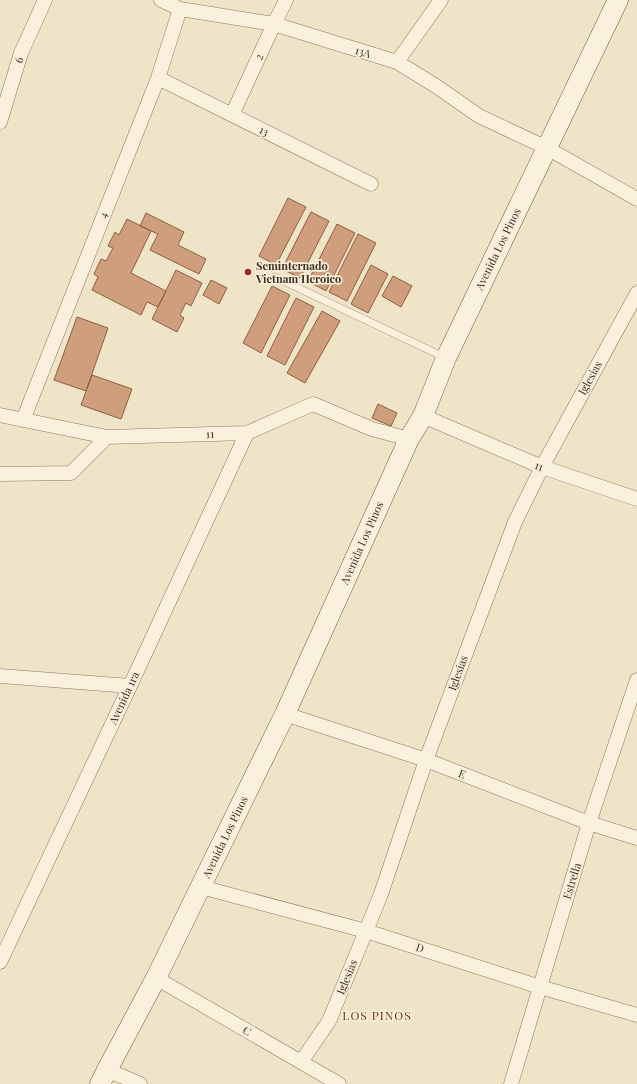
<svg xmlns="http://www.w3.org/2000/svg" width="637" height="1084" font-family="'Playfair Display',serif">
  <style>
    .building { fill: #cf9f7d; stroke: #8d5f41 }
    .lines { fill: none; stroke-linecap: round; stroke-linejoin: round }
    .lane-casing { stroke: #8d765c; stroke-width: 8 }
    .street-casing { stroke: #8d765c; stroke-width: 15 }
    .secondary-casing { stroke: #6f573f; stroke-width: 21 }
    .lane { stroke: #faf1dc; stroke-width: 7 }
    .street { stroke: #faf1dc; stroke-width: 14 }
    .secondary { stroke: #faf1dc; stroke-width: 20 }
    .poi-dot { fill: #9e2a2b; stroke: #f7eed8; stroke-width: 1.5 }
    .labels { text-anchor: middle; stroke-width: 3.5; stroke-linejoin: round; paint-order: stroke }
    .street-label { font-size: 11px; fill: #3d2e20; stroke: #f7eed8 }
    .poi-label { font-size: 11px; font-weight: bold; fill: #3d2e20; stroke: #f7eed8; text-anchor: start }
    .neighbourhood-label { font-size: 12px; letter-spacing: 1px; fill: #6b2e1e; stroke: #f7eed8 }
  </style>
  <rect width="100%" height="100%" fill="#f0e4c8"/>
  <!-- building -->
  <path class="building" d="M288,198l18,9 -30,58 -17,-9z
    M311,212l18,9 -29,57 -18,-9z
    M146,213l38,19 -6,13 28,14 -7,15 -49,-24 8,-16 -18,-8z
    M127,219l24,12 -20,42 35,18 -8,16 -11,-5 -6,13 -49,-25 6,-13 -4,-3 7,-15 5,2 7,-13 -5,-2 7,-14 4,3z
    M337,224l18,9 -29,58 -18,-10z
    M358,234l18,9 -29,58 -18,-9z
    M371,265l17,9 -20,39 -17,-9z
    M176,270l26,13 -11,23 -5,-3 -6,12 4,3 -7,14 -25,-13z
    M393,276l19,10 -11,21 -19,-11z
    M211,280l16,8 -8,16 -16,-9z
    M272,286l18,9 -29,58 -18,-10z
    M296,298l18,9 -29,58 -18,-9z
    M322,311l18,10 -35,62 -18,-10z
    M77,317l31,11 -22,63 -32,-11z
    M92,375l40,14 -11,30 -40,-14z
    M378,404l19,9 -6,13 -19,-8z"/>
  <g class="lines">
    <defs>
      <path id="lane" d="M275,277l171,81"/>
      <path id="street" d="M161,0l19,9 94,15 123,38 39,24 43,30 68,32 90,51
        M397,62l44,-62
        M158,78l213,106
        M232,115l42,-91 12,-24
        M0,122l21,-69 24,-53
        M0,415l107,22 140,-4 66,-29 59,25 37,10
        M423,416l119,51 95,32
        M23,420l135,-342 22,-69
        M0,474l71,-1 36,-36
        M0,676l130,10
        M285,714l141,46 163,63 48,15
        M201,887l165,44 174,56 97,28
        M0,962l130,-276 117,-253
        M156,978l183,106
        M301,1062l28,-41 37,-90 15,-37 45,-134 89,-238 27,-55 95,-174
        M107,1070l33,14
        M511,1084l78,-261 48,-143"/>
      <path id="secondary" d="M100,1084l7,-14 49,-92 129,-264 124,-275 14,-23 23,-58 172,-358"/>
    </defs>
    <!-- lane casing -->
    <use href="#lane" class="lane-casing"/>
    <!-- street casing -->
    <use href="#street" class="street-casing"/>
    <!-- secondary casing -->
    <use href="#secondary" class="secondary-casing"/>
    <!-- lane -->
    <use href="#lane" class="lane"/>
    <!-- street -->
    <use href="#street" class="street"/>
    <!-- secondary -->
    <use href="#secondary" class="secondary"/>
  </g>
  <!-- markers -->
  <circle class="poi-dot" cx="248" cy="272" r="4"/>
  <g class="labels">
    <!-- street labels -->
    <g class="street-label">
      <text transform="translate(363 52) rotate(17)" y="4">13A</text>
      <text transform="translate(259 57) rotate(-66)" y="4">2</text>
      <text transform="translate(19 60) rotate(-73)" y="4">6</text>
      <text transform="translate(264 131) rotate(27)" y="4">13</text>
      <text transform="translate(103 215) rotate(-68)" y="4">4</text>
      <text transform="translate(498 249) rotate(-64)" y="4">Avenida Los Pinos</text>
      <text transform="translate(590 378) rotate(-61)" y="4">Iglesias</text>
      <text transform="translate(210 434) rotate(-2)" y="4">11</text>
      <text transform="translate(539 466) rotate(22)" y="4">11</text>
      <text transform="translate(362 543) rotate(-66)" y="4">Avenida Los Pinos</text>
      <text transform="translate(458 673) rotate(-70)" y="4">Iglesias</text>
      <text transform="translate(124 698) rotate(-65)" y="4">Avenida 1ra</text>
      <text transform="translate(462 774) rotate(21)" y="4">E</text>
      <text transform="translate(225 837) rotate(-64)" y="4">Avenida Los Pinos</text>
      <text transform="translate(572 881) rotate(-73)" y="4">Estrella</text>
      <text transform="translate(420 948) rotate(18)" y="4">D</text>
      <text transform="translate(347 977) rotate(-68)" y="4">Iglesias</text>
      <text transform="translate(247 1031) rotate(30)" y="4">C</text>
    </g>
    <!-- poi labels -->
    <g class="poi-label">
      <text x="256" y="270">Seminternado<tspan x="256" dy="13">Vietnam Heroico</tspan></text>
    </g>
    <!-- neighbourhood labels -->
    <g class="neighbourhood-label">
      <text x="377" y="1020">LOS PINOS</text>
    </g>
  </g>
</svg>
